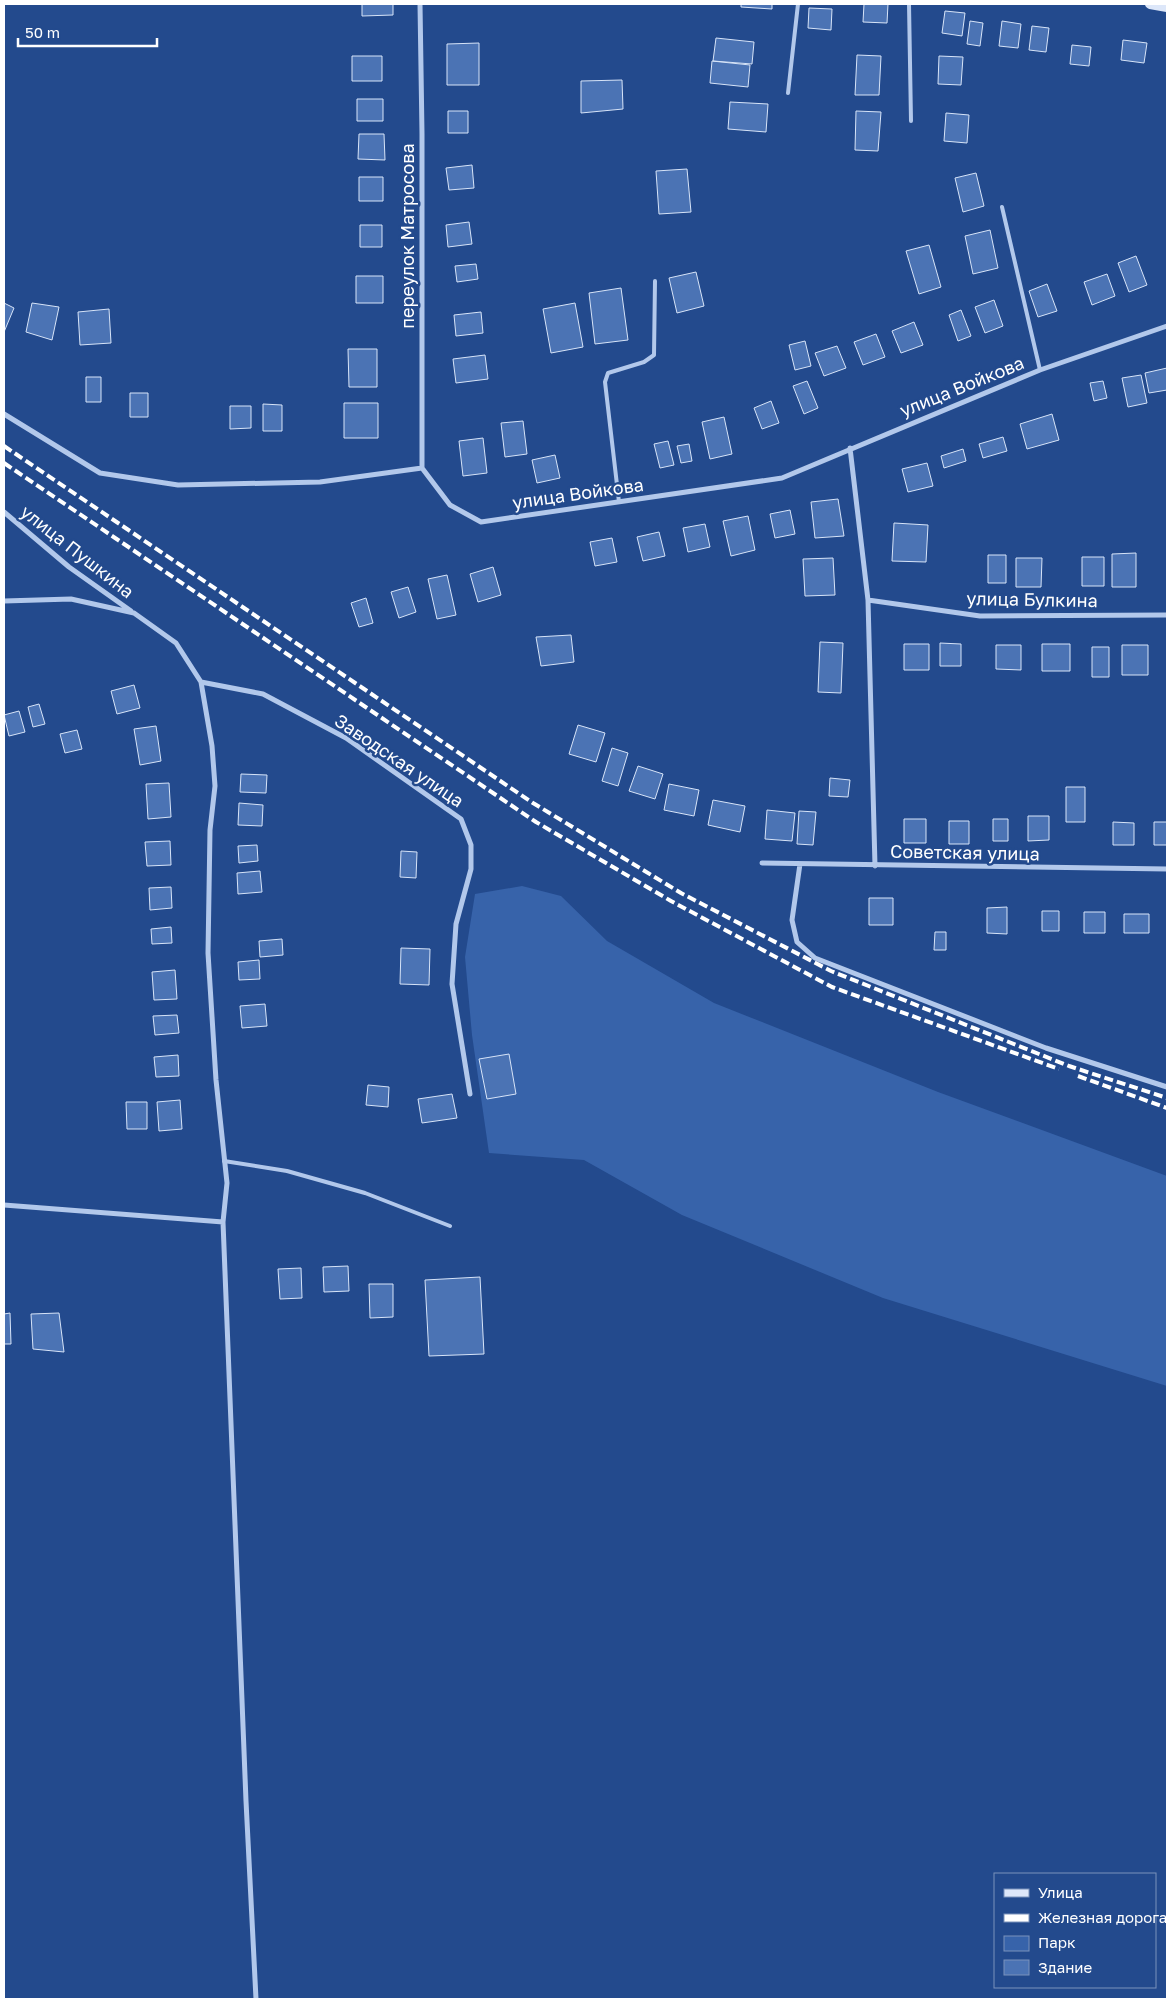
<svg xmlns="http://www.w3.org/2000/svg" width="1171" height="2003" font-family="'Golos Text',sans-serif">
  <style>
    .green { fill: #3763aa }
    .building { fill: #4b73b4; stroke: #d7e4f8 }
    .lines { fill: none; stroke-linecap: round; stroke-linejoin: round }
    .lane { stroke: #b2c8eb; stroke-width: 4 }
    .street { stroke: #b2c8eb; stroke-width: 5 }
    .secondary { stroke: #dde7f9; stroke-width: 10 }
    .rail { stroke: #fff; stroke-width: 4; stroke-dasharray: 9 4; stroke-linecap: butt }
    .labels { text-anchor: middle; stroke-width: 5; stroke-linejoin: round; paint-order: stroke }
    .street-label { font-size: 18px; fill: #fff; stroke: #234a8d }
  </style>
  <rect width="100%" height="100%" fill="#234a8d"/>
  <!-- green -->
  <path class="green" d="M522,886l39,10 46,45 107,62 224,89 229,84v210l-284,-88 -201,-83 -98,-55 -95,-7 -17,-118 -7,-78 10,-63z"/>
  <!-- building -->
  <path class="building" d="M362,4h31v11l-31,1z
    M741,4h31v5l-31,-2z
    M864,4h24l-1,19 -24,-1z
    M809,8l23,1 -1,21 -23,-2z
    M945,11l20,2 -3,23 -20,-3z
    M970,21l13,2 -3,23 -13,-2z
    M1002,21l19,3 -3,24 -19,-2z
    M1032,26l17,2 -3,24 -17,-2z
    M716,38l38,4 -2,22 -39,-3z
    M1123,40l24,3 -3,20 -23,-3z
    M479,43v42h-32v-41z
    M1072,45l19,2 -2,19 -19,-2z
    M857,55l24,1 -2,39h-24z
    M352,56h30v25h-30z
    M939,56l24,1 -2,28 -23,-1z
    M712,61l38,4 -2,22 -38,-4z
    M622,80l1,29 -42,4v-32z
    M357,99h26v22h-26z
    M730,102l38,2 -2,28 -38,-3z
    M448,111h20v22h-20z
    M856,111l25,1 -3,39 -23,-1z
    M946,113l23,2 -2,28 -23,-2z
    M359,134h25l1,26 -27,-1z
    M472,165l2,23 -25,2 -3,-22z
    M687,169l4,43 -32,2 -3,-43z
    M976,173l8,33 -21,6 -8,-34z
    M359,177h24v24h-24z
    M469,222l3,22 -24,3 -2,-22z
    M360,225h22v22h-22z
    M990,230l8,38 -25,6 -8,-38z
    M929,245l12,42 -22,7 -13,-43z
    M1136,256l11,29 -18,7 -11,-29z
    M476,264l2,15 -21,3 -2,-16z
    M696,272l8,34 -27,7 -8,-35z
    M1107,274l8,22 -23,9 -8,-23z
    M356,276h27v27h-27z
    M1047,284l10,27 -19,6 -9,-26z
    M621,288l7,52 -33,4 -6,-51z
    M994,300l9,26 -18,7 -10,-26z
    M4,303l10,5 -10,24z
    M32,303l27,4 -7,33 -26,-8z
    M575,303l8,44 -32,6 -8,-44z
    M109,309l2,34 -31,2 -2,-33z
    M961,310l10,26 -13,5 -9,-26z
    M481,312l2,21 -27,3 -2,-21z
    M914,322l9,23 -22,8 -9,-22z
    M876,334l9,23 -22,8 -9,-23z
    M805,341l6,25 -16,4 -6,-25z
    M837,346l9,22 -22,8 -9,-23z
    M348,349h29v38h-28z
    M485,355l3,24 -32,4 -3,-24z
    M1167,368v22l-18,3 -4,-20z
    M1141,375l6,28 -19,4 -6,-29z
    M86,377h15v25h-15z
    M807,381l11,27 -14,6 -11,-28z
    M1103,381l4,17 -13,3 -4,-18z
    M130,393h18v24h-18z
    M771,401l8,22 -17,6 -8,-21z
    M344,403h34v35h-34z
    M263,404l19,1v26h-19z
    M230,406h21v22l-21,1z
    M1052,414l7,26 -32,9 -7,-25z
    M724,417l8,37 -22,5 -8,-37z
    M523,421l4,33 -22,3 -4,-34z
    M1003,437l4,14 -24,7 -4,-14z
    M483,438l4,35 -24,3 -4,-35z
    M668,441l6,24 -14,3 -6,-24z
    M689,444l3,17 -11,2 -4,-17z
    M963,449l3,12 -22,7 -3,-12z
    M555,455l5,23 -23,5 -5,-23z
    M927,463l6,23 -25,6 -6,-23z
    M838,499l6,37 -29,2 -4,-36z
    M790,510l5,24 -20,4 -5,-24z
    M748,516l7,34 -24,6 -8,-35z
    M894,523l34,2 -2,37 -34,-1z
    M705,524l5,23 -22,5 -5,-24z
    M659,532l6,24 -22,5 -6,-24z
    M612,538l5,24 -22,4 -5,-24z
    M1136,553v34h-24v-33z
    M988,555h18v28h-18z
    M1082,557h22v29h-22z
    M833,558l2,37 -30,1 -2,-37z
    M1016,558h26l-1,29h-25z
    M493,567l8,28 -23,7 -8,-28z
    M447,575l9,40 -19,4 -9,-40z
    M408,587l8,25 -17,6 -8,-26z
    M366,598l7,25 -14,4 -8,-24z
    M571,635l3,27 -33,4 -5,-29z
    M820,642l23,1 -2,50 -23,-1z
    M940,643l21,1v22h-21z
    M904,644h25v26h-25z
    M1042,644h28v27h-28z
    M996,645h25v25l-25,-1z
    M1122,645h26v30h-26z
    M1092,647h17v30h-17z
    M134,685l6,23 -23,6 -6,-23z
    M39,704l6,20 -12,3 -5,-20z
    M19,711l6,21 -16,4 -5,-21z
    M578,725l27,8 -9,29 -27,-8z
    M156,726l5,35 -21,4 -6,-36z
    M77,730l5,19 -17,4 -5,-19z
    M612,748l16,5 -10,33 -16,-5z
    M638,766l25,8 -8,25 -26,-8z
    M241,774l26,1 -1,18 -26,-1z
    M830,778l20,2 -2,17 -19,-1z
    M169,783l2,34 -23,2 -2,-35z
    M669,784l30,6 -5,26 -30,-6z
    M1066,787h19v35h-19z
    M713,800l32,6 -5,26 -32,-7z
    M239,803l24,2 -1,21 -24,-1z
    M767,810l28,3 -3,28 -27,-2z
    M799,811l17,1 -3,33 -16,-1z
    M1028,816h21v24l-21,1z
    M904,819h22v24h-22z
    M993,819h15v22h-15z
    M949,821h20v23h-20z
    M1113,822l21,1v22h-21z
    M1154,822h13v23h-13z
    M170,841l1,24 -24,1 -2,-24z
    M257,845l1,16 -19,2 -1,-17z
    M401,851l16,1 -1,26 -16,-1z
    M260,871l2,21 -24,2 -1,-21z
    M171,887l1,21 -22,2 -1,-22z
    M869,898h24v27h-24z
    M1007,907v27l-20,-1v-25z
    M1042,911h17v20h-17z
    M1084,912h21v21h-21z
    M1124,914h25v19h-25z
    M171,927l1,16 -20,1 -1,-15z
    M935,932h11v18h-12z
    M282,939l1,16 -23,2 -1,-16z
    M401,948l29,1 -1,36 -29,-1z
    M259,960l1,19 -21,1 -1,-18z
    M175,970l2,29 -23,1 -2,-28z
    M265,1004l2,22 -25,2 -2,-22z
    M177,1015l2,18 -24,2 -2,-19z
    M509,1054l7,40 -29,5 -8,-40z
    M178,1055l1,21 -23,1 -2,-20z
    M368,1085l21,2 -1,20 -22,-2z
    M452,1094l5,24 -35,5 -4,-24z
    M180,1100l2,29 -23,2 -2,-29z
    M126,1102h21v27h-20z
    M348,1266l1,25 -25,1 -1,-25z
    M301,1268l1,30 -22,1 -2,-30z
    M480,1277l4,77 -55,2 -4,-76z
    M369,1284h24v33l-23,1z
    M10,1313l1,31h-7v-30z
    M59,1313l5,39 -31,-3 -2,-35z"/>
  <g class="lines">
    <!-- lane -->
    <path class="lane" d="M909,4l2,117
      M788,93l10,-89
      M1002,207l38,163
      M619,502l-14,-120 3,-9 36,-11 10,-7 1,-74
      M224,1161l63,10 78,22 85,33"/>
    <!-- street -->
    <path class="street" d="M420,4l2,130v334
      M4,414l96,59 78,12 142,-3 102,-14
      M850,448l18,152 7,266
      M422,468l28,37 31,17 301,-44 258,-108 127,-44
      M4,512l65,55 62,44
      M868,600l112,16 187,-1
      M4,601l67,-2 63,14 42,30 25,39 11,64 3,40 -5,44 -2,123 8,127 11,103 -4,39 23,579 10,198
      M201,682l62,12 83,44 115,81 10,26v24l-15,55 -4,60 18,110
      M762,863l405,6
      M800,864l-8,56 5,22 18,16 231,90 121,39
      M4,1205l219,17"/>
    <!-- secondary -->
    <path class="secondary" d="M1150,4l17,3"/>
    <!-- rail -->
    <path class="rail" d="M4,446l529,357 148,90 150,78 238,95 98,32
      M4,463l532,359 135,79 161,86 227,82
      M1078,1076l89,32"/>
  </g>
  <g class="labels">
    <!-- street labels -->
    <g class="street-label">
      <text transform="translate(408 236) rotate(-90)" y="6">переулок Матросова</text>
      <text transform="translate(962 387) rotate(-22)" y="6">улица Войкова</text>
      <text transform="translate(578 494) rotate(-8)" y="6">улица Войкова</text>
      <text transform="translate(77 552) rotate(38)" y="6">улица Пушкина</text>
      <text transform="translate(1032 600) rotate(1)" y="6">улица Булкина</text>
      <text transform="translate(399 761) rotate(34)" y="6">Заводская улица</text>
      <text transform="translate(965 853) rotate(1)" y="6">Советская улица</text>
    </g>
  </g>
  <!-- border -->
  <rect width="1171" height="2003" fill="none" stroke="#ffffff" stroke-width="10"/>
  <!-- legend -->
  <rect x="994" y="1873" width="162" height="115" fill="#234a8d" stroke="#7b92bb"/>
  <rect x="1004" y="1889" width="25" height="8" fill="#dde7f9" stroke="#7b92bb"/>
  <text x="1038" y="1898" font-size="15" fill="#ffffff">Улица</text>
  <rect x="1004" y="1914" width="25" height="8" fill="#ffffff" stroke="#7b92bb"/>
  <text x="1038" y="1923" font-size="15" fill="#ffffff">Железная дорога</text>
  <rect x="1004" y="1936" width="25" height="15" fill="#3763aa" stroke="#7b92bb"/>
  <text x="1038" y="1948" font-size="15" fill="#ffffff">Парк</text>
  <rect x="1004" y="1960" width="25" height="15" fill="#4b73b4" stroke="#7b92bb"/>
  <text x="1038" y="1973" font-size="15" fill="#ffffff">Здание</text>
  <!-- scale -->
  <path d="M18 38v8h139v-8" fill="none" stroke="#ffffff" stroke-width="2.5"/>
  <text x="25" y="38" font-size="15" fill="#ffffff" stroke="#234a8d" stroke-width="4" paint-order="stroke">50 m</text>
</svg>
